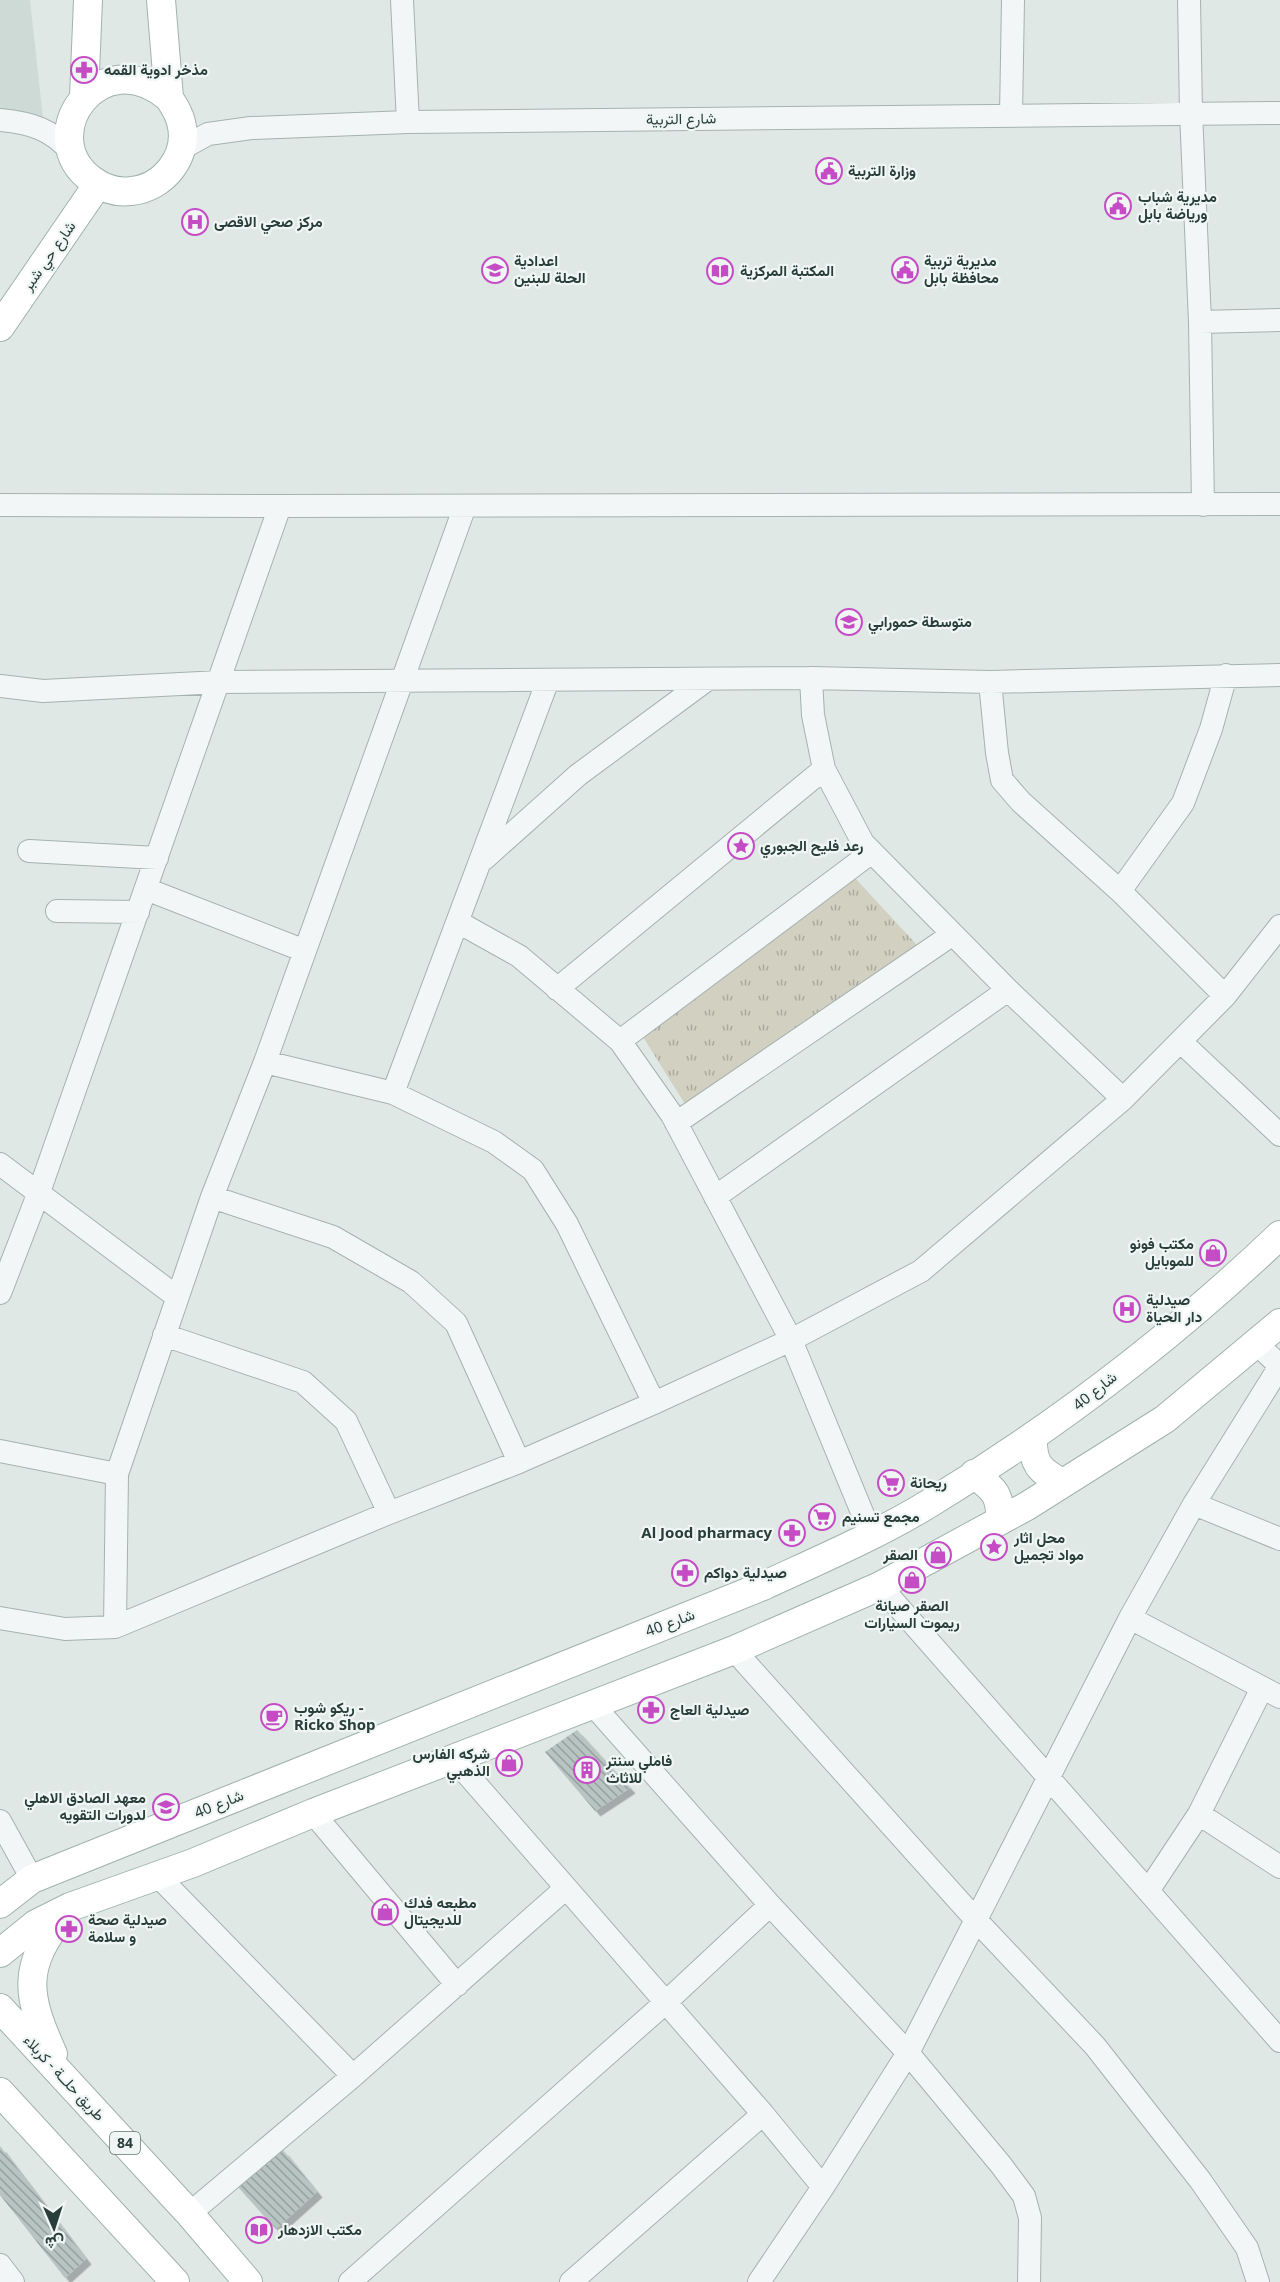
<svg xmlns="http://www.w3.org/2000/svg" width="1280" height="2282" font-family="'Noto Sans',Vazirmatn,sans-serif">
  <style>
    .built { fill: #cedad6 }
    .park { fill: url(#park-tufts) }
    .building { fill: url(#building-back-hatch); filter: url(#shadow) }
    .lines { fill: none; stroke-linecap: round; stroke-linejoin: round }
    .minor-casing { stroke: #a5b2af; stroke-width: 24 }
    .major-casing { stroke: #a0b3ae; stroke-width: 30 }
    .minor { stroke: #f2f6f6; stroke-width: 22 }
    .major { stroke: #fff; stroke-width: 28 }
    .labels { text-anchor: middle; stroke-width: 4.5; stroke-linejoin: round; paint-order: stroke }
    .shield { fill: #eff6f4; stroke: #647572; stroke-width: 1.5 }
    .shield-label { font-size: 14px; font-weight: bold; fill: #293e3a }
    .poi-label { font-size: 15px; font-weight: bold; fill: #293e3a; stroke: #eff6f4; text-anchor: start }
    .street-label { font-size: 15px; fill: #293e3a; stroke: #eff6f4 }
  </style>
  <defs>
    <pattern id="park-tufts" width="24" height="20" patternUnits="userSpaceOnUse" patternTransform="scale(1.5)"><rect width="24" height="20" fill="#d1d0c1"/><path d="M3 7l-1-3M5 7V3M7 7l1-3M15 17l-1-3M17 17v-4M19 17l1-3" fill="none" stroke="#aaaa9e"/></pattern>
    <pattern id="building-back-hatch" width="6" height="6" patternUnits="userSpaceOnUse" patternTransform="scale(1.5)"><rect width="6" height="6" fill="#b7c4c1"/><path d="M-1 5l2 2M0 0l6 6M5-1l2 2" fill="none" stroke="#95a19e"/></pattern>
    <filter id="shadow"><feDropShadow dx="5.5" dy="5.5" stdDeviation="0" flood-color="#0004"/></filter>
  </defs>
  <rect width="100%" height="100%" fill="#e0e8e6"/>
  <!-- built -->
  <path class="built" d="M0,0h30l14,127 -44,-3z"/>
  <!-- park -->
  <path class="park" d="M855,878l62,67 -232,159 -42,-67z"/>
  <!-- building -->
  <path class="building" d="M577,1730l53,58 -35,23 -50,-59z
    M0,2146l86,113 -21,19 -65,-83z
    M283,2150l34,42 -41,37 -38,-42z"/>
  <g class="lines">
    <defs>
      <path id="minor" d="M402,0l6,122
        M1189,0l2,112 9,210 3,183
        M1011,115l2,-115
        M0,120c31,3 52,9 72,33
        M179,155l9,-10 20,-11 43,-6 157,-6 872,-9
        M1200,322l80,-2
        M0,505l280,1 1000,-2
        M811,678l2,37 11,54 39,74 145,147 115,109
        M990,682l7,71 5,27 19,22 99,89 105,105
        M0,686l43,5 177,-9 591,-4 179,4 290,-7
        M29,851l128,7
        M484,859l94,-84 130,-96
        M146,889l159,62
        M1120,891l63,-88 28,-74 15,-54
        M57,911l81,1
        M458,922l61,34 101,85 52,74 119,225 80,194
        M557,989l267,-220
        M620,1041l252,-189
        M1181,1042l99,93
        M265,1062l128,31 101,49 39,28 34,54 87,179
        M393,1093l155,-413
        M676,1123l277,-189
        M0,1164l177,133
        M212,1197l121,40 78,45 45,41 63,139
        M715,1197l293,-207
        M0,1293l39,-101 241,-686
        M164,1335l139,47 43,39 43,92
        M0,1451l117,23
        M1194,1504l86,35
        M880,1586l400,455
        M0,1618l65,11 50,-2 274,-114 130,-51 135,-59 137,-63 130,-69 202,-172 102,-103 55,-70
        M1130,1618l150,79
        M115,1627l2,-153 95,-277 53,-135 200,-556
        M734,1650l243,271 118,125 105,134 47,68 11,34
        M593,1705l177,200 138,148 93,112 23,31 6,22 -1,64
        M454,1759l309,355 60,73
        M313,1813l144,172
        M1199,1814l81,53
        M0,1821l32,58
        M158,1876l195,200
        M1148,1891l51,-77 63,-126
        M189,2214l164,-138 213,-188
        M0,2265l13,17
        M350,2282l315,-279 105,-98
        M571,2282l192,-168
        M759,2282l64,-95 85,-134 222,-435 64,-114 86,-138 -23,-22"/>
      <path id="major" d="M161,0l8,98c5,8 10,15 12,24 9,33 -17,66 -50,69 -14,2 -28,-3 -39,-11 -60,-44 9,-141 77,-82
        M84,97l4,-97
        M0,327l98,-143
        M1033,1436c-1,28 6,34 29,47
        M974,1474c21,17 25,18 27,46
        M0,1904l32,-25 731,-293c56,-26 115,-51 167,-83 125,-76 244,-167 350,-268
        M0,1953l36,-29 34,-17 123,-44 120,-50 421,-163 146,-64 147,-80 138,-87 115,-96
        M0,2008l188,204 60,70
        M53,2054c-27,-60 -32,-87 12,-141
        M0,2092l175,190"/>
    </defs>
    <!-- minor casing -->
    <use href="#minor" class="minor-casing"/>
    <!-- major casing -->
    <use href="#major" class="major-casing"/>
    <!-- minor -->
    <use href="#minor" class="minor"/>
    <!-- major -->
    <use href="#major" class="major"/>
  </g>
  <!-- icons -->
  <defs>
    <symbol id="pharmacy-ring" viewBox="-11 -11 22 22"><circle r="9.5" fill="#eff6f4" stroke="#c64cc5" stroke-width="1.5"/><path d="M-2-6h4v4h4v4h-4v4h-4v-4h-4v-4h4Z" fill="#c64cc5"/></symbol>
    <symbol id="civic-ring" viewBox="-11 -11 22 22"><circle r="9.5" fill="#eff6f4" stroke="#c64cc5" stroke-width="1.5"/><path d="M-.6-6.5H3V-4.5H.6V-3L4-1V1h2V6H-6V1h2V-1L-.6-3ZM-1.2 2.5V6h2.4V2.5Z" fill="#c64cc5"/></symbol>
    <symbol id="hospital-ring" viewBox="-11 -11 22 22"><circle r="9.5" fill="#eff6f4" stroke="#c64cc5" stroke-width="1.5"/><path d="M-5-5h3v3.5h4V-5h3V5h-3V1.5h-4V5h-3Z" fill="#c64cc5"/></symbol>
    <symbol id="school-ring" viewBox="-11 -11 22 22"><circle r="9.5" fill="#eff6f4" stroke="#c64cc5" stroke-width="1.5"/><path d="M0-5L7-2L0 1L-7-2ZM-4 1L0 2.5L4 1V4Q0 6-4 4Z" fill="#c64cc5"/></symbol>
    <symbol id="library-ring" viewBox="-11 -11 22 22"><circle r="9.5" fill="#eff6f4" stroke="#c64cc5" stroke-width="1.5"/><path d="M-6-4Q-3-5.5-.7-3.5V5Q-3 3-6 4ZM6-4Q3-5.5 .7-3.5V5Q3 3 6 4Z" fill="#c64cc5"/></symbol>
    <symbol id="sight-ring" viewBox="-11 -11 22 22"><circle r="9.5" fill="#eff6f4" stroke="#c64cc5" stroke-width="1.5"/><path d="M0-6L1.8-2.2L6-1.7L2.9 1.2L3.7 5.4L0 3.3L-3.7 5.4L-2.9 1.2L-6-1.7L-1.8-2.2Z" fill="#c64cc5"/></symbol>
    <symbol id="shop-ring" viewBox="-11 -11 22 22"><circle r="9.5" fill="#eff6f4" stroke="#c64cc5" stroke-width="1.5"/><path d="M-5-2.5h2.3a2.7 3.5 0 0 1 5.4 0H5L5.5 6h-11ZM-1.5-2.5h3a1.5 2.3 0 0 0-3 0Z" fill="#c64cc5"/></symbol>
    <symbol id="supermarket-ring" viewBox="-11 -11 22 22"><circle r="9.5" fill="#eff6f4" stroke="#c64cc5" stroke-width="1.5"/><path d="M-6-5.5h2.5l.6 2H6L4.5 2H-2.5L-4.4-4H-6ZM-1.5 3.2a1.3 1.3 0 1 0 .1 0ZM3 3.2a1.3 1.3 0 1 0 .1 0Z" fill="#c64cc5"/></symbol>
    <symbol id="cafe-ring" viewBox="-11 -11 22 22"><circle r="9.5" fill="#eff6f4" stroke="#c64cc5" stroke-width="1.5"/><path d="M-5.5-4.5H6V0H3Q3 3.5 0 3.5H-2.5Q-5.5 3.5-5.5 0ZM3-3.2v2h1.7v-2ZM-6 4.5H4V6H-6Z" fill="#c64cc5"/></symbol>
    <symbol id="building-ring" viewBox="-11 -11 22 22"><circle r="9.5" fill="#eff6f4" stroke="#c64cc5" stroke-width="1.5"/><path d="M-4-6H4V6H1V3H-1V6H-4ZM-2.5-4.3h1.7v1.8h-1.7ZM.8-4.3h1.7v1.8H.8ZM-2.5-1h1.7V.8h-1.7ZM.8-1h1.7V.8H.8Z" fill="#c64cc5"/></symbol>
  </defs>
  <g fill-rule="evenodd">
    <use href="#pharmacy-ring" x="69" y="55" width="30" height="30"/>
    <use href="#civic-ring" x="814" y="156" width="30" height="30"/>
    <use href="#civic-ring" x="1103" y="191" width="30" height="30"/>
    <use href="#hospital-ring" x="180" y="207" width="30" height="30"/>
    <use href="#school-ring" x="480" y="255" width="30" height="30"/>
    <use href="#civic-ring" x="890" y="255" width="30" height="30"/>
    <use href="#library-ring" x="705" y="256" width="30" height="30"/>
    <use href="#school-ring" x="834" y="607" width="30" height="30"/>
    <use href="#sight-ring" x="726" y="831" width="30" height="30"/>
    <use href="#shop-ring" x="1198" y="1238" width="30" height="30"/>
    <use href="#hospital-ring" x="1112" y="1294" width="30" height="30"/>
    <use href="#supermarket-ring" x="876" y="1468" width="30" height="30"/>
    <use href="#supermarket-ring" x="807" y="1502" width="30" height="30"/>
    <use href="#pharmacy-ring" x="777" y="1518" width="30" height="30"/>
    <use href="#sight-ring" x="979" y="1532" width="30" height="30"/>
    <use href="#shop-ring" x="923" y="1540" width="30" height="30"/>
    <use href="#pharmacy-ring" x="670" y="1558" width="30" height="30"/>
    <use href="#shop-ring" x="897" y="1565" width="30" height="30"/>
    <use href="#pharmacy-ring" x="636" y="1695" width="30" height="30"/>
    <use href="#cafe-ring" x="259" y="1702" width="30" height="30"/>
    <use href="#shop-ring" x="494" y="1748" width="30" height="30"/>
    <use href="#building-ring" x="572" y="1755" width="30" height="30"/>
    <use href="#school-ring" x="151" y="1792" width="30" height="30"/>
    <use href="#shop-ring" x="370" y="1897" width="30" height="30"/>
    <use href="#pharmacy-ring" x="54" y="1914" width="30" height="30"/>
    <use href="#library-ring" x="244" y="2215" width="30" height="30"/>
  </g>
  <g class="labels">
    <!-- shield labels -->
    <rect class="shield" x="110" y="2132" width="30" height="22" rx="4.5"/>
    <g class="shield-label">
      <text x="125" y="2148">84</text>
    </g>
    <!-- poi labels -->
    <g class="poi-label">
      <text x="104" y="75">مذخر ادوية القمه</text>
      <text x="848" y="176">وزارة التربية</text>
      <text x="1138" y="202">مديرية شباب<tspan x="1138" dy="17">ورياضة بابل</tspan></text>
      <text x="214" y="227">مركز صحي الاقصى</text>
      <text x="514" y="266">اعدادية<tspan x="514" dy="17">الحلة للبنين</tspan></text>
      <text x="924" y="266">مديرية تربية<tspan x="924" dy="17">محافظة بابل</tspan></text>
      <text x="740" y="276">المكتبة المركزية</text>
      <text x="868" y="627">متوسطة حمورابي</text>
      <text x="760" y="851">رعد فليح الجبوري</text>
      <text x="1194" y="1249" text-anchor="end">مكتب فونو<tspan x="1194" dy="17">للموبايل</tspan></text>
      <text x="1146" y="1305">صيدلية<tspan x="1146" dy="17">دار الحياة</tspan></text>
      <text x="910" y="1488">ريحانة</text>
      <text x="842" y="1522">مجمع تسنيم</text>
      <text x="772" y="1538" text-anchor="end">Al Jood pharmacy</text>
      <text x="1014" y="1543">محل اثار<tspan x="1014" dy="17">مواد تجميل</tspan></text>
      <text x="918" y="1560" text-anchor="end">الصقر</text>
      <text x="704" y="1578">صيدلية دواكم</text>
      <text x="912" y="1611" text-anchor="middle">الصقر صيانة<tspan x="912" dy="17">ريموت السيارات</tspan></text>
      <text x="294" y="1713">ريكو شوب -<tspan x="294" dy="17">Ricko Shop</tspan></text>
      <text x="670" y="1715">صيدلية العاج</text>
      <text x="490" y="1759" text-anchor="end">شركه الفارس<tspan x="490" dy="17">الذهبي</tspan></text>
      <text x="606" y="1766">فاملي سنتر<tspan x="606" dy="17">للاثاث</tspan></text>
      <text x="146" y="1803" text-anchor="end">معهد الصادق الاهلي<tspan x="146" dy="17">لدورات التقويه</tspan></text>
      <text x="404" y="1908">مطبعه فدك<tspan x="404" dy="17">للديجيتال</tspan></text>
      <text x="88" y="1925">صيدلية صحة<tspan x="88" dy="17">و سلامة</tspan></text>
      <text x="278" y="2235">مكتب الازدهار</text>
    </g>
    <!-- street labels -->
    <g class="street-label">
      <text transform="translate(681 119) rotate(-1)" y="5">شارع التربية</text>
      <text transform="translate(49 256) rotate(-55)" y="5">شارع حي شبر</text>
      <text transform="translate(1095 1391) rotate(-39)" y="5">شارع 40</text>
      <text transform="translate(670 1623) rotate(-21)" y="5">شارع 40</text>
      <text transform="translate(219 1804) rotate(-22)" y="5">شارع 40</text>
      <text transform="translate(64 2078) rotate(47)" y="5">طريق حلــة - كربلاء</text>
    </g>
  </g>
  <!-- north arrow -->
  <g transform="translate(54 2228) rotate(177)" stroke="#eff6f4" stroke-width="4.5" paint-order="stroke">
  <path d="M0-4.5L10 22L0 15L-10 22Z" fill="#293e3a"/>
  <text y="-9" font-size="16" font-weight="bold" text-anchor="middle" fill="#293e3a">ش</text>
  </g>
</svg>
